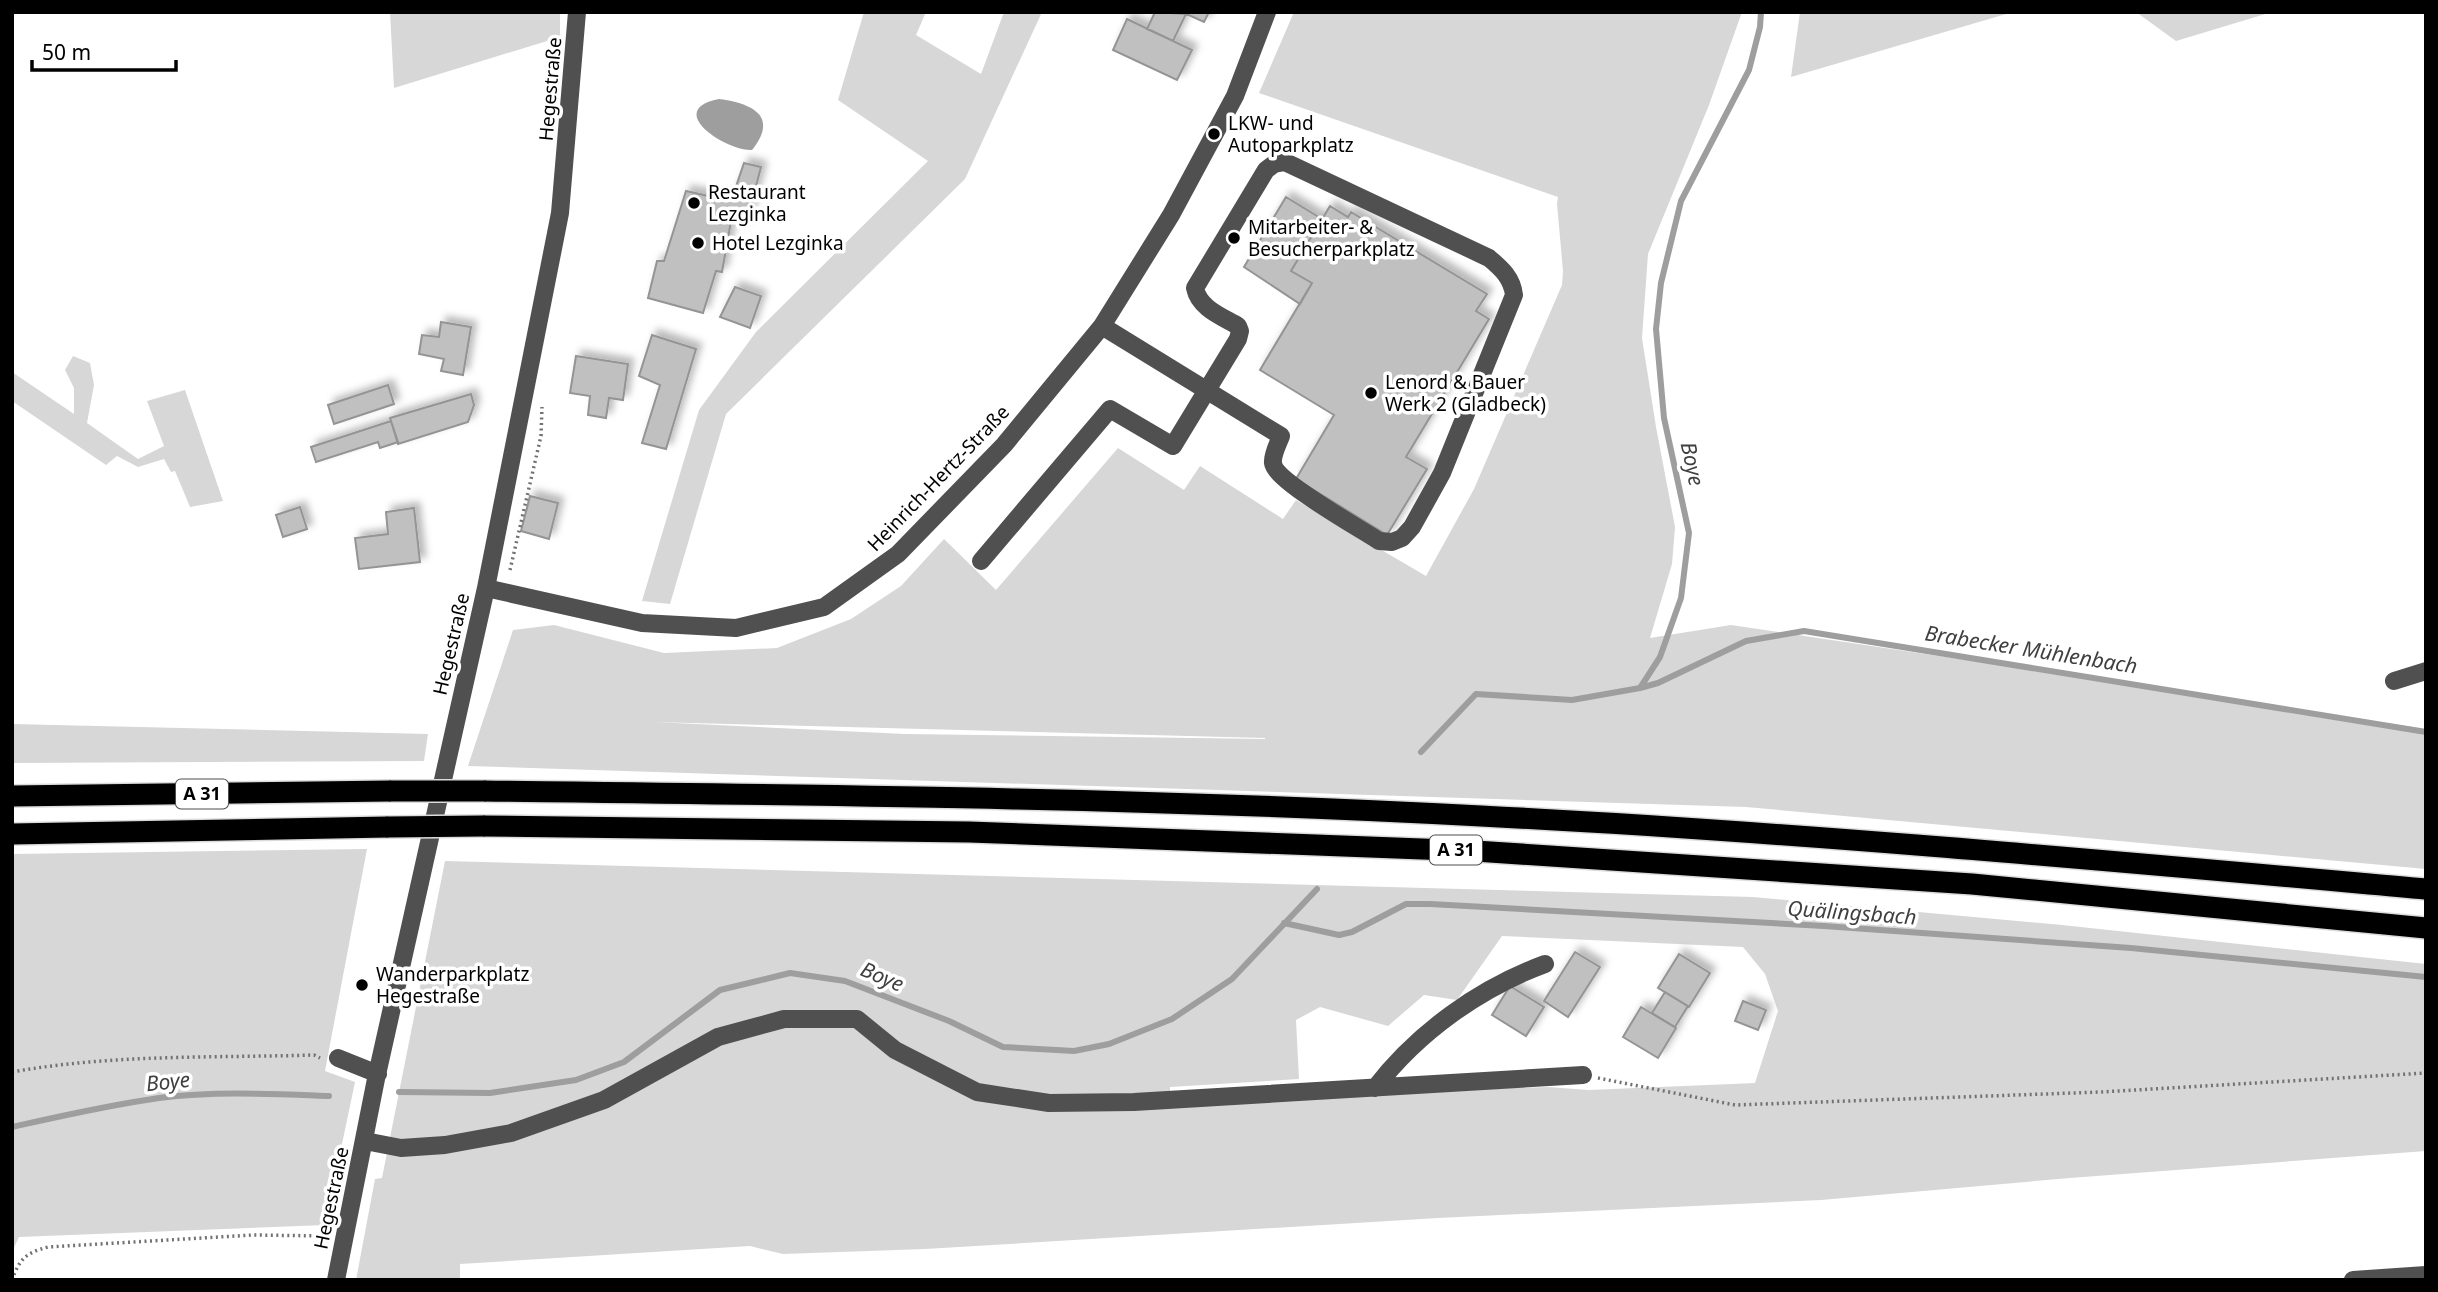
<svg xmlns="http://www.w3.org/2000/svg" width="2438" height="1292" font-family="'Noto Sans',sans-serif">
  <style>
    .green { fill: #d7d7d7; fill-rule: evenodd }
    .water { fill: #9e9e9e }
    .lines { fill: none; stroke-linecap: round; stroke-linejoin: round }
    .stream { stroke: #9e9e9e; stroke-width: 6 }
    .building { fill: #c0c0c0; stroke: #949494; stroke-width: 2; filter: url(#shadow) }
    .highway-casing { stroke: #dbdbdb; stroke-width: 24 }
    .path { stroke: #727272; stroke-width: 3.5; stroke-dasharray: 2 3.5; stroke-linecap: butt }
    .minor { stroke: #505050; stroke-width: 18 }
    .highway { stroke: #000; stroke-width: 21 }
    .highway-bridge-casing { stroke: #dbdbdb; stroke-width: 24; stroke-linecap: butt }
    .highway-bridge { stroke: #000; stroke-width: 21 }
    .poi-dot { fill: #000; stroke: #fff; stroke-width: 2.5 }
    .labels { text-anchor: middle; stroke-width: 7; stroke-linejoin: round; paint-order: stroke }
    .shield { fill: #fff; stroke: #4c4c4c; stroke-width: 2 }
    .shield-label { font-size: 18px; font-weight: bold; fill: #000 }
    .street-label { font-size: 19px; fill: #000; stroke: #fff }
    .poi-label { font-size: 19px; fill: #000; stroke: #fff; text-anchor: start }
    .water-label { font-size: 21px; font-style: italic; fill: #3f3f3f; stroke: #fff }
  </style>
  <defs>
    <filter id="shadow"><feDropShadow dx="5.5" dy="-5.5" stdDeviation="3.5" flood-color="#0004"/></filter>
  </defs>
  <rect width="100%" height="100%" fill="#fff"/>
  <!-- green -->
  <path class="green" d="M390,12h170v25l-166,51z
    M864,12h62l-10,23 65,39 23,-62h38l-77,167 -239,235 -56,190 -28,-3 57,-191 57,-78 172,-171 -90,-61z
    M1294,12h448l-33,93 -61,149 -6,84 14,89 19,100 -3,37 -22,74 81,-13 695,104v140l-680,-62 -1278,-41 45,-136 41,-5 110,28 113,-5 74,-29 50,-33 43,-47 52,51 122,-142 66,42 16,-24 83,53 13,-19 130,76 48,-87 88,-204 1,-14 -6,-67 1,-7 -299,-104zM654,722l611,16v1l-360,-5z
    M1800,12h213l-222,65z
    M2136,12h136l-96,29z
    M73,356l17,7 4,22 -7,38 51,36 26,-13 -17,-45 38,-11 38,111 -33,6 -15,-36 -4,1 -7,-13 -26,8 -21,-11 -11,9 -94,-64v-29l62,42v-26l-9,-18z
    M12,724l416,10 -4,27 -412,2z
    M367,849l-42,222 30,11 -30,143 -306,12 -7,15v-398z
    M445,861l1308,36 309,28 364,39v187l-356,27 -249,22 -383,18 -513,31 -142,5 -33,-8 -290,18v16h-104l19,-101 7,-1zM1502,936l241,11 22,27 13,37 -23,72 -166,7 -41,-3 -73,2 -305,18v-20l129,-8 -3,-59 24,-13 68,19 36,-31 33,5z"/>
  <!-- water -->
  <path class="water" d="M719,99c31,4 61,16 33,51 -26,1 -89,-40 -33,-51z"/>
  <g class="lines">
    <!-- stream -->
    <path class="stream" d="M1640,688l18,-5 88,-42 58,-10 622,101
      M1421,752l55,-58 96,6 68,-12 20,-31 21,-59 8,-65 -25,-115 -8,-89 5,-46 20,-82 68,-131 11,-43 1,-15
      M1284,923l55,12 13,-3 54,-28h24l394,22 307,22 295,29
      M399,1092l91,1 86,-13 48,-18 96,-72 70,-17 55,8 104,40 54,26 71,4 35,-7 63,-25 60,-40 85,-90
      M12,1127c49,-11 97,-22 147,-29 56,-7 114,-4 170,-2"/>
  </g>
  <!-- building -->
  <path class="building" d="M1155,12l31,2 -13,27 -26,-12z
    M1182,12h27l-5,10z
    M1127,19l65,31 -15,30 -64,-30z
    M744,163l17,4 -15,58 -15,-4 -9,51 -6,-1 -13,42 -55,-15 9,-37h7l22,-70 45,10z
    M1286,197l36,22 -31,52 21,12 -12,21 -56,-37z
    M1330,206l18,11 3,-5 136,82 -11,17 13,8 -83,138 21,12 -40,66 -91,-56 38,-64 -74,-45 52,-87 -21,-12z
    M735,287l26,9 -11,32 -30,-11z
    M441,322l30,5 -8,48 -22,-4 3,-12 -25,-5 3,-19 17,2z
    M652,335l44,14 -30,100 -24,-6 18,-58 -21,-9z
    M576,356l52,8 -5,36 -14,-2 -3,20 -18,-3 2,-19 -20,-3z
    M388,385l6,19 -60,20 -6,-19z
    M471,394l3,11 -6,17 -70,22 -8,-26z
    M391,421l7,21 -18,6 -2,-6 -62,20 -5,-15z
    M530,496l28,7 -9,36 -28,-8z
    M300,507l7,22 -24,8 -7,-22z
    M414,508l6,54 -61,7 -4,-31 33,-4 -2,-22z
    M1575,952l25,15 -32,50 -24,-16z
    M1679,954l31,19 -21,34 -31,-19z
    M1510,986l34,21 -18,29 -34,-21z
    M1665,992l23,14 -13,21 -23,-14z
    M1743,1001l23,9 -8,20 -23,-9z
    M1641,1007l35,21 -18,30 -35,-21z"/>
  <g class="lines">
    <defs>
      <path id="highway" d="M484,791c333,4 665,7 997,25 315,16 630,45 945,73
        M12,796l379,-5
        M483,826l486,6 506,19 497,33 454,44
        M12,834l376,-7"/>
    </defs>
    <!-- highway casing -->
    <use href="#highway" class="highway-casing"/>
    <!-- path -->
    <path class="path" d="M510,570l31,-134 1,-29
      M12,1072c100,-18 201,-14 302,-17l6,3
      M1598,1078l137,27 366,-13 325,-19
      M12,1280c8,-22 14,-27 36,-33l205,-12 73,1"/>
    <!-- minor -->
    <path class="minor" d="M981,561l129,-152 63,37 65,-107 2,-8 -2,-5c-17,-10 -39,-18 -43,-38l71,-118 8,-6 11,-2 204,96c13,11 23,20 25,37l-72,178 -30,54 -10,11 -10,4 -13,-1c-18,-12 -104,-60 -106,-78 -1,-8 5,-19 8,-27l-179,-110
      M486,588l156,35 94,5 88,-21 74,-53 106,-109 98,-119 69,-111 64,-119 32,-84
      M2394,681l32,-10
      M338,1058l40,16
      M1375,1088c43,-56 105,-100 170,-124
      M365,1141l36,7 44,-3 66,-12 93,-33 114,-63 66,-18h73l38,31 82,42 72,11 85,-1 449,-27
      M336,1280l40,-201 110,-491 74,-375 17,-201
      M2353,1280l73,-5"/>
    <!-- highway -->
    <use href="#highway" class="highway"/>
    <defs>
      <path id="highway-bridge" d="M391,791h93
        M388,827l95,-1"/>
    </defs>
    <!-- highway-bridge casing -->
    <use href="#highway-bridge" class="highway-bridge-casing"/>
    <!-- highway-bridge -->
    <use href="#highway-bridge" class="highway-bridge"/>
  </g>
  <!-- markers -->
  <g class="poi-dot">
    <circle cx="1214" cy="134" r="7"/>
    <circle cx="694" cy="203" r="7"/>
    <circle cx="1234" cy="238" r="7"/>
    <circle cx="698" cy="243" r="7"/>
    <circle cx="1371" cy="393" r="7"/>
    <circle cx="362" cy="985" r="7"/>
  </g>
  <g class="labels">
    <!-- shield labels -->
    <g class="shield">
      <rect x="176" y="779.5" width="52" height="29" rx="5"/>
      <rect x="1430" y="835.5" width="52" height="29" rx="5"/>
    </g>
    <g class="shield-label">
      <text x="202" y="800">A 31</text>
      <text x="1456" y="856">A 31</text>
    </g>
    <!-- street labels -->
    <g class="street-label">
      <text transform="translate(550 89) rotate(-85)" y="7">Hegestraße</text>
      <text transform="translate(938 478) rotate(-46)" y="7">Heinrich-Hertz-Straße</text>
      <text transform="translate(451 644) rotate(-77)" y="7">Hegestraße</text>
      <text transform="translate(331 1198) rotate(-78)" y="7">Hegestraße</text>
    </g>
    <!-- poi labels -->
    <g class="poi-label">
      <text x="1228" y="130">LKW- und<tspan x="1228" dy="22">Autoparkplatz</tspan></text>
      <text x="708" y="199">Restaurant<tspan x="708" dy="22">Lezginka</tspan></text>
      <text x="1248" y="234">Mitarbeiter- &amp;<tspan x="1248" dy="22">Besucherparkplatz</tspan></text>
      <text x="712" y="250">Hotel Lezginka</text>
      <text x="1385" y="389">Lenord &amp; Bauer<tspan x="1385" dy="22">Werk 2 (Gladbeck)</tspan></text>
      <text x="376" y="981">Wanderparkplatz<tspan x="376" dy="22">Hegestraße</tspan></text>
    </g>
    <!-- water labels -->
    <g class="water-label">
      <text transform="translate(1692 464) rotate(78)" y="7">Boye</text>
      <text transform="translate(2031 650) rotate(9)" y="7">Brabecker Mühlenbach</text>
      <text transform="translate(1852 913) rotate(4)" y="7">Quälingsbach</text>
      <text transform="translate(882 977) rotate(23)" y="7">Boye</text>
      <text transform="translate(168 1082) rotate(-6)" y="7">Boye</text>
    </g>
  </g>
  <!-- border -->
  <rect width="2438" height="1292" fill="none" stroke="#000000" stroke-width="28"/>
  <!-- scale -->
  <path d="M32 60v10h144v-10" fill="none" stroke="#000000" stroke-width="3.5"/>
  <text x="42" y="60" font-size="21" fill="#000000" stroke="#ffffff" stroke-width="5" paint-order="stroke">50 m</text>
</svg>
